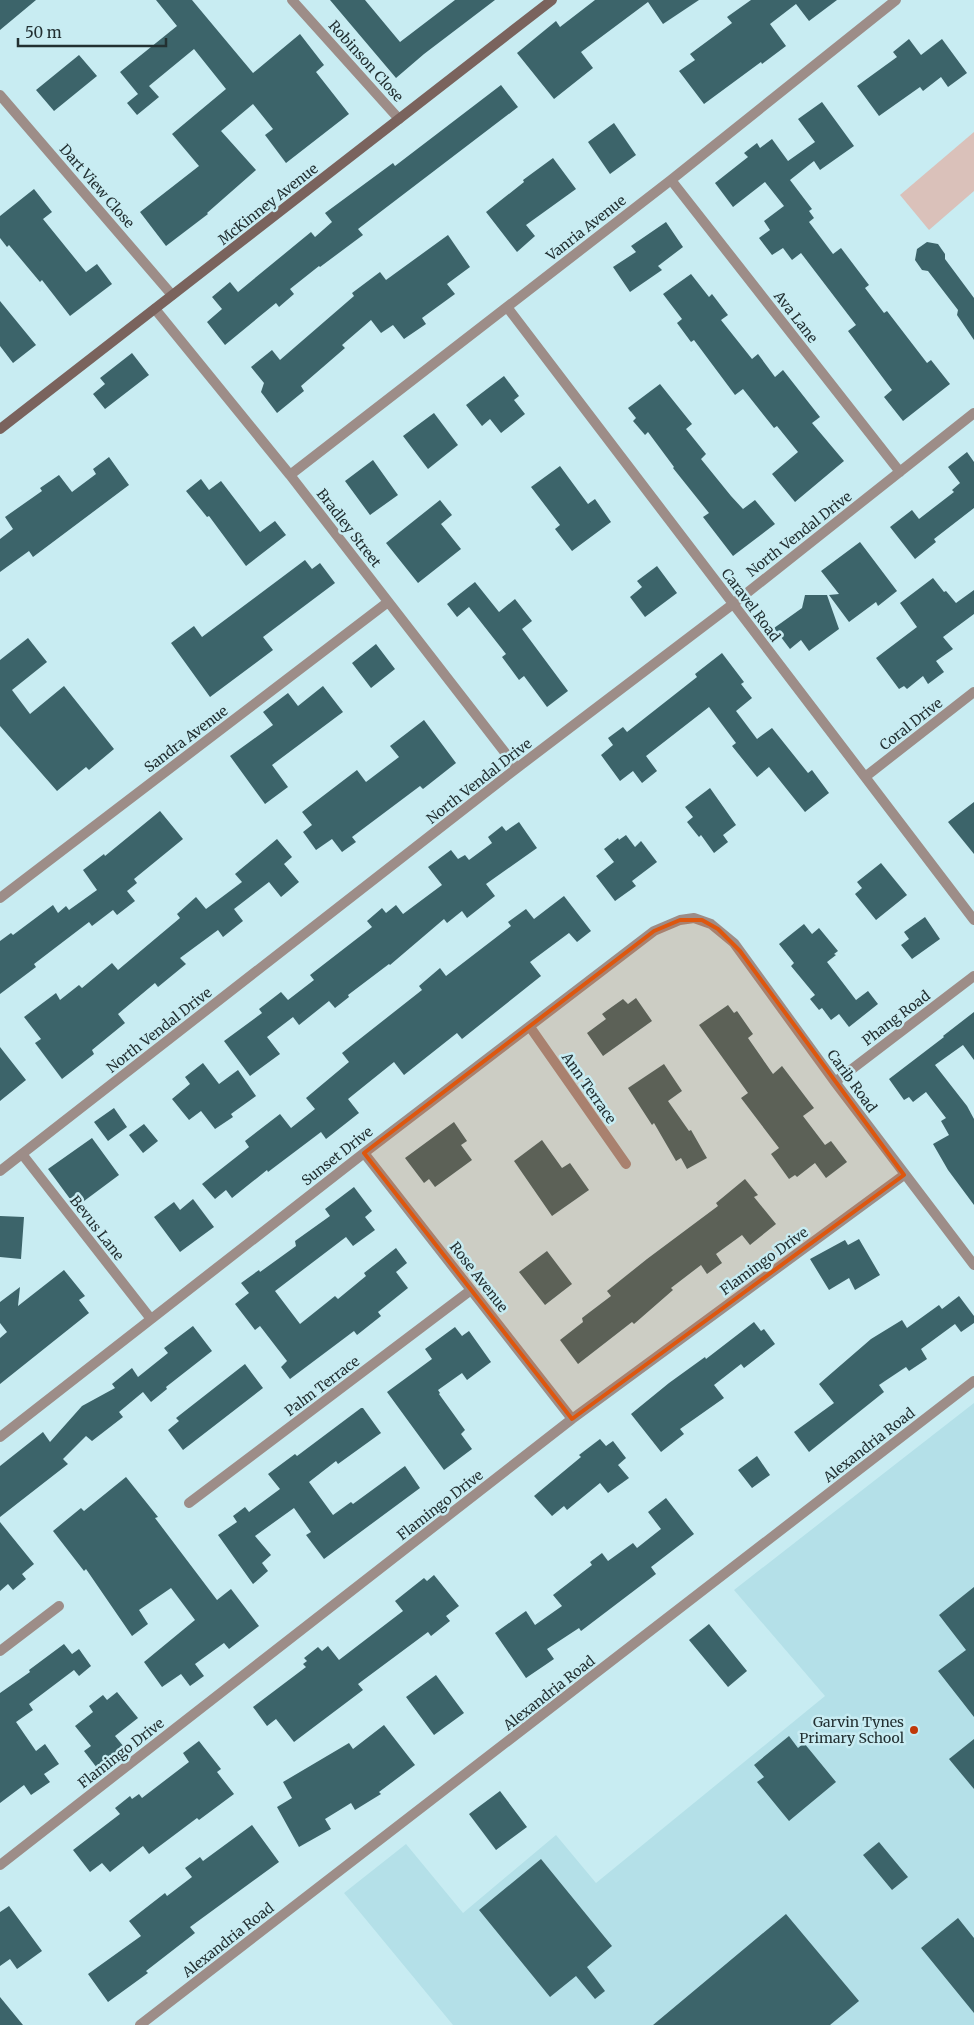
<svg xmlns="http://www.w3.org/2000/svg" width="974" height="2025" font-family="Merriweather,serif">
  <style>
    .built { fill: #b4e0e8 }
    .green { fill: #dac1ba }
    .building { fill: #3c646a }
    .lines { fill: none; stroke-linecap: round; stroke-linejoin: round }
    .street { stroke: #9d8d88; stroke-width: 10 }
    .secondary { stroke: #7a635d; stroke-width: 10 }
    .marked { fill: #de570e; fill-opacity: 0.2; stroke: #de570e; stroke-width: 4; stroke-linejoin: round }
    .poi-dot { fill: #c03808; stroke: #c8ecf2; stroke-width: 2 }
    .labels { text-anchor: middle; stroke-width: 5; stroke-linejoin: round; paint-order: stroke }
    .street-label { font-size: 14px; fill: #223032; stroke: #c8ecf2 }
    .poi-label { font-size: 14px; fill: #223032; stroke: #c8ecf2; text-anchor: end }
  </style>
  <rect width="100%" height="100%" fill="#c8ecf2"/>
  <!-- built -->
  <path class="built" d="M974,1403v622h-521l-109,-132 62,-49 57,69 93,-78 40,48 229,-187 -91,-106z"/>
  <!-- green -->
  <path class="green" d="M974,132v59l-45,39 -29,-35z"/>
  <!-- building -->
  <path class="building" d="M0,0h36l-36,30z
    M156,0h36l61,73 47,-39 24,31 -8,7 33,42 -63,49 -21,-28 8,-6 -20,-25 -32,27 35,39 -49,43 1,1 -42,32 -26,-34 59,-46 -27,-32 54,-45 -32,-40 -45,37 10,11 -22,18 -10,-12 11,-9 -18,-22 57,-46z
    M330,0h35l35,42 55,-42h40l-71,54 -28,24z
    M595,0h104l-36,24 -15,-22 -67,50 12,16 -39,31 -37,-46 39,-32 4,6z
    M751,0h86l-28,21 -13,-17 -26,20 16,22 -24,18 -1,-2 -57,42 -25,-33 16,-11 -5,-6 42,-31 -5,-6z
    M909,39l12,16 21,-16 25,34 -19,14 -7,-10 -18,14 -3,-4 -41,29 -22,-30 40,-29 -4,-5z
    M79,55l18,21 -43,35 -18,-21z
    M501,85l17,22 -160,122 5,6 -43,32 -1,-1 -29,23 4,5 -15,13 -3,-4 -51,42 -18,-23 15,-13 -10,-12 18,-15 8,10 73,-60 4,5 17,-15 -7,-9 68,-50 2,3z
    M822,102l32,44 -34,24 -6,-9 -24,19 22,29 -3,2 5,7 -5,4 24,32 8,-6 28,37 -4,3 19,25 3,-2 40,52 4,-3 19,24 -47,37 -19,-24 8,-7 -44,-59 8,-6 -55,-72 -9,7 -9,-12 -11,7 -13,-17 11,-8 -6,-9 20,-15 -19,-24 -32,25 -18,-24 33,-26 -4,-4 13,-10 3,5 12,-9 16,22 27,-19 -17,-23z
    M614,123l22,32 -26,19 -22,-32z
    M553,158l23,31 -50,36 9,11 -18,16 -31,-40 38,-30 -1,-2z
    M34,189l18,23 -9,7 43,53 11,-8 15,20 -42,32 -28,-36 -2,2 -31,-37 -2,2 -7,-9v-22z
    M666,222l17,25 -25,19 4,4 -32,22 -17,-25 23,-15 -5,-6z
    M448,235l22,32 -23,17 8,10 -33,24 4,6 -22,15 -11,-14 -12,8 -10,-13 -29,25 3,3 -44,38 3,5 -27,22 -16,-21 3,-9 -13,-16 21,-17 8,10 74,-64 -2,-3 28,-21 6,8z
    M927,242l11,2 7,10v5l29,39v42l-17,-25 1,-5 -30,-39 -6,-1 -7,-10 2,-11z
    M691,274l18,23 3,-3 16,21 -7,5 31,39 6,-5 17,23 8,-7 37,47 -8,6 32,38 -49,41 -23,-28 26,-22 -21,-26 -3,2 -31,-39 -8,6 -41,-55 -3,2 -14,-19 5,-4 -19,-25z
    M0,301l36,44 -23,18 -13,-17z
    M132,353l17,22 -44,34 -12,-15 12,-10 -5,-6z
    M504,376l15,20 -5,4 11,14 -24,19 -11,-14 -8,7 -16,-21z
    M660,384l32,40 -6,5 20,25 -5,5 30,37 12,13 12,-9 20,24 -42,32 -30,-39 6,-4 -36,-45 1,-1 -26,-35 -3,3 -12,-14 3,-3 -8,-10z
    M434,413l24,32 -30,24 -25,-33z
    M967,452l7,10v46l-40,31 2,3 -21,17 -25,-32 22,-17 7,9 35,-27 -2,-2 8,-7 -12,-16z
    M109,457l20,28 -96,72 -4,-6 -29,21v-33l13,-10 -8,-12 37,-26 -2,-3 19,-13 13,17 24,-18 -3,-5z
    M373,460l25,35 -28,20 -25,-34z
    M560,466l28,38 7,-5 16,23 -39,29 -17,-22 5,-4 -29,-38z
    M201,479l8,11 12,-9 39,51 15,-11 11,14 -40,31 -37,-50 -2,1 -21,-26z
    M440,500l12,15 -11,9 20,25 -43,34 -32,-40z
    M860,542l37,49 -19,15 -2,-4 -27,20 -20,-27 10,-1 -18,-23z
    M305,560l7,9 8,-6 15,20 -72,54 10,13 -63,47 -39,-54 23,-17 8,11z
    M657,566l20,27 -32,24 -15,-20 12,-10 -5,-6z
    M933,578l11,14 2,-1 10,12 18,-13v24l-31,23 10,12 -17,12 8,11 -16,12 -5,-8 -16,13 -3,-3 -5,3 -23,-31 41,-31 -17,-24z
    M475,582l24,30 16,-13 17,22 -10,8 46,62 -21,16 -23,-31 -5,4 -17,-23 4,-3 -37,-47 -12,10 -10,-13z
    M805,595h22l12,34 -30,22 -8,-11 -11,9 -16,-21 28,-20z
    M28,638l19,24 -35,28 18,24 34,-28 50,63 -25,21 -3,-3 -29,24 -57,-65v-66z
    M376,644l19,25 -24,19 -19,-25z
    M722,653l22,29 -3,2 11,14 -16,13 21,28 15,-11 36,45 4,-3 17,23 -24,19 -36,-45 -12,10 -25,-31 4,-3 -27,-36 -63,49 11,15 -15,12 -9,-12 -13,10 -19,-26 12,-10 -5,-7 15,-11 4,5 70,-55 -2,-3z
    M323,686l20,26 -71,53 16,22 -23,17 -35,-48 43,-31 -10,-13 25,-19 10,13z
    M424,720l32,43 -33,26 -3,-3 -68,51 4,5 -14,10 -10,-13 -16,11 -13,-18 9,-7 -10,-13 55,-42 9,12 33,-25 -9,-11z
    M710,788l26,37 -13,10 5,7 -14,11 -13,-18 -2,2 -12,-15 6,-5 -8,-10z
    M974,802v52l-26,-32z
    M160,811l23,28 -49,40 3,4 -10,8 8,10 -18,14 -4,-5 -21,16 -3,-4 -55,42 2,3 -36,27v-53l11,-8 2,2 40,-30 5,8 8,-7 3,4 28,-20 -14,-20 21,-16 1,2z
    M519,822l18,26 -51,36 9,12 -28,22 -5,-7 -15,12 -3,-4 -54,46 -1,-1 -41,31 1,2 -14,11 -6,-7 -30,24 -6,-8 -26,20 13,17 -30,22 -26,-35 38,-28 -3,-4 22,-17 7,8 26,-20 -4,-5 62,-48 -5,-6 15,-13 4,5 10,-8 7,9 39,-29 -14,-18 23,-17 7,9 7,-4 4,5 23,-17 -4,-6 14,-11 4,5z
    M626,835l9,12 6,-6 16,21 -25,19 4,5 -21,15 -19,-25 18,-14 -10,-13 14,-11 1,2z
    M277,839l15,18 -8,7 15,18 -18,15 -12,-15 -35,27 9,12 -20,16 -5,-7 -38,28 6,6 -28,23 -3,-4 -37,31 7,9 -33,27 2,4 -32,25 -27,-36 6,-4 -17,-22 32,-24 4,7 19,-15 3,3 30,-25 6,7 62,-52 -3,-4 19,-17 10,12 36,-27 -7,-8z
    M881,863l26,32 -31,25 -21,-26 7,-6 -5,-6z
    M564,896l27,35 -14,11 -8,-9 -39,29 11,14 -79,63 -5,-6 -53,42 -10,-13 -46,37 11,14 -33,26 -5,-7 -53,40 -1,-2 -35,28 -6,-8 -11,9 -13,-15 47,-37 -4,-6 35,-27 11,14 24,-19 -9,-11 43,-36 -7,-9 80,-63 -3,-4 21,-18 6,8 65,-50 -3,-4 18,-13 8,10z
    M925,917l15,22 -28,20 -11,-14 8,-6 -5,-7z
    M804,924l8,10 7,-6 19,23 -4,3 2,1 -9,7 29,38 12,-9 10,13 -29,23 -10,-13 -8,6 -9,-12 -3,2 -9,-11 5,-4 -24,-29 3,-3 -15,-19z
    M636,998l16,23 -49,35 -16,-23 19,-14 -4,-5 21,-15 5,5z
    M728,1005l6,8 3,-2 16,23 -5,4 25,36 9,-8 32,42 -11,8 22,29 6,-4 16,21 -21,16 -11,-15 -18,14 -2,-2 -6,4 -18,-25 8,-6 -38,-50 7,-5 -49,-68z
    M974,1012v48l-11,-15 -28,20 32,41 7,13v86l-26,-35 -15,-26 16,-9 -8,-14 5,-3 -20,-26 -13,10 -4,-5 -5,3 -15,-21 55,-42 -1,-1z
    M0,1047l26,33 -26,21z
    M203,1063l16,21 19,-14 18,26 -25,18 2,3 -18,12 -14,-18 -12,9 -17,-21 18,-15 -5,-7z
    M664,1064l18,27 -14,10 21,30 2,-1 16,28 -20,11 -6,-11 -5,3 -22,-38 -2,2 -24,-37z
    M114,1108l13,19 -19,14 -14,-19z
    M454,1122l13,19 -6,4 11,15 -37,27 -6,-8 -5,4 -19,-25z
    M144,1124l14,17 -15,12 -14,-18z
    M92,1138l27,37 -43,32 -28,-38z
    M542,1140l20,28 8,-5 19,27 -37,26 -38,-55z
    M745,1179l13,16 -4,2 22,27 -26,21 -8,-10 -26,19 6,9 -15,11 -6,-9 -30,23 2,2 -39,34 -2,-2 -54,42 -18,-24 23,-18 -1,-4 29,-22 -4,-5 40,-32 71,-53 -2,-3z
    M354,1187l18,24 -7,6 10,13 -22,16 -7,-9 -71,54 25,33 35,-28 3,3 28,-23 -2,-3 32,-25 11,15 -11,9 12,16 -30,24 3,4 -24,19 -3,-4 -64,48 -9,-12 6,-6 -27,-35 -5,4 -20,-26 14,-11 -8,-10 18,-13 1,2 36,-26 -1,-5 35,-25 -5,-7z
    M193,1199l21,28 -34,25 -26,-35 20,-15 6,8z
    M0,1216l24,1 -3,42 -21,-2z
    M859,1239l21,36 -25,15 -6,-12 -20,12 -19,-31 35,-19 3,5z
    M547,1251l25,33 -27,21 -26,-33z
    M64,1270l21,26 -6,4 10,13 -89,71v-46l7,-6 -7,-9v-21l20,-15 -2,19z
    M959,1296l15,20v7l-13,9 -6,-8 -34,25 6,10 -18,12 -3,-4 -27,18 5,7 -75,60 -15,-20 40,-29 -15,-19 52,-45 31,-19 5,8 32,-23 3,4z
    M754,1322l7,9 3,-2 11,15 -31,24 -3,-4 -27,21 10,13 -44,31 4,5 -23,18 -30,-38 38,-31 36,-26 1,2z
    M193,1326l19,25 -46,36 1,2 -16,13 -8,-10 -24,20 4,5 -31,24 -6,-5 -23,23 5,5 -68,53v-51l43,-34 7,10 32,-36 33,-18 -3,-4 20,-16 6,9 30,-24 -4,-5z
    M455,1327l7,9 7,-5 22,31 -24,18 -5,-7 -24,17 2,3 -1,1 26,36 -4,4 11,15 -28,21 -57,-78 45,-33 -7,-10z
    M245,1364l18,24 -80,62 -15,-20 11,-9 -3,-3z
    M361,1408h2l18,25 -43,31 -2,-3 -27,21 24,33 18,-13 2,2 52,-38 15,22 -96,71 -18,-24 5,-3 -17,-24 -39,28 16,19 -9,8 6,8 -15,13 -35,-49 19,-13 -4,-6 12,-9 4,5 31,-23 -12,-15 27,-20 2,2z
    M600,1439l6,7 7,-5 13,17 -8,7 11,13 -21,15 -8,-10 -33,27 -3,-4 -12,10 -18,-20 47,-39 -2,-2z
    M757,1456l13,19 -18,13 -14,-18z
    M126,1477l32,40 -3,1 62,82 14,-11 28,37 -30,23 -5,-6 -29,21 9,12 -14,10 -9,-12 -19,13 -18,-25 51,-42 -24,-32 -32,22 9,14 -16,12 -46,-67 -2,2 -31,-40 28,-23 3,3z
    M666,1498l28,36 -43,33 5,7 -75,57 -2,-3 -32,21 7,10 -28,19 -31,-45 31,-22 9,14 27,-19 -9,-11 39,-30 -2,-3 12,-9 6,8 25,-18 4,5 24,-19 -13,-17z
    M0,1522l34,42 -12,10 4,5 -13,11 -5,-6 -8,7z
    M434,1575l25,31 -13,10 4,5 -19,15 -3,-4 -70,52 5,6 -69,52 -18,-23 -9,7 -14,-19 53,-40 -3,-3 4,-3 -3,-3 14,-11 4,4 6,-5 11,14 64,-49 -8,-10 29,-23 3,3z
    M974,1587v130l-36,-46 28,-21 -27,-35z
    M709,1624l38,47 -19,16 -39,-47z
    M64,1644l8,10 7,-5 12,17 -12,10 -5,-6 -45,34 4,6 -17,12 20,29 9,-7 14,20 -15,10 6,8 -19,13 -7,-10 -24,18v-110l30,-21 -1,-2z
    M436,1675l28,38 -30,22 -28,-38z
    M117,1692l21,26 -23,18 9,11 -27,21 -13,-17 7,-5 -16,-20 18,-14 -4,-6 14,-11 4,5z
    M384,1725l31,40 -36,27 2,2 -26,16 -4,-7 -26,16 6,10 -32,18 -22,-40 15,-9 -9,-16 66,-39 4,6z
    M789,1736l9,12 6,-5 32,39 -47,39 -32,-39 7,-5 -10,-12z
    M974,1739v50l-25,-30z
    M199,1741l22,28 -4,3 17,22 -35,26 -2,-2 -48,36 -6,-8 -33,26 -8,-9 -12,9 -17,-22 47,-36 -5,-6 15,-12 2,3 7,-5 3,4 47,-36 -6,-9z
    M500,1791l27,36 -31,23 -27,-36z
    M252,1825l27,37 -89,65 5,6 -49,38 2,2 -40,29 -20,-28 53,-38 -12,-15 36,-28 2,3 25,-19 -7,-9 15,-11 3,4z
    M879,1842l29,35 -16,13 -29,-35z
    M541,1859l71,87 -25,21 18,24 -10,8 -19,-23 -26,21 -71,-87z
    M9,1906l33,45 -25,18 -7,-10 -10,7v-54z
    M786,1914l73,87 -29,24h-177z
    M958,1918l16,20v75l-53,-65z
    M0,1997l23,28h-23z"/>
  <g class="lines">
    <!-- street -->
    <path class="street" d="M292,0l107,119
      M0,95l172,200
      M671,180l229,292
      M507,307l467,613
      M155,309l135,166 227,293
      M290,475l381,-295 225,-180
      M865,777l109,-85
      M0,898l388,-296
      M530,1027l96,137
      M835,1082l139,-106
      M364,1153l208,266
      M22,1154l129,165
      M0,1171l517,-403 216,-164 241,-191
      M0,1437l364,-284 290,-222 26,-11 14,-2 17,6 23,19 101,139 139,183
      M189,1503l282,-213
      M0,1651l59,-45
      M0,1865l572,-446 332,-244
      M140,2025l834,-644"/>
    <!-- secondary -->
    <path class="secondary" d="M0,429l552,-429"/>
  </g>
  <!-- marked area -->
  <path class="marked" d="M680,920h22l16,9 22,22 164,224 -332,244 -208,-266 290,-222z"/>
  <!-- markers -->
  <circle class="poi-dot" cx="914" cy="1730" r="5"/>
  <g class="labels">
    <!-- street labels -->
    <g class="street-label">
      <text transform="translate(366 61) rotate(48)" y="5">Robinson Close</text>
      <text transform="translate(97 186) rotate(49)" y="5">Dart View Close</text>
      <text transform="translate(268 204) rotate(-38)" y="5">McKinney Avenue</text>
      <text transform="translate(586 228) rotate(-38)" y="5">Vanria Avenue</text>
      <text transform="translate(796 317) rotate(52)" y="5">Ava Lane</text>
      <text transform="translate(349 528) rotate(52)" y="5">Bradley Street</text>
      <text transform="translate(799 534) rotate(-38)" y="5">North Vendal Drive</text>
      <text transform="translate(751 605) rotate(53)" y="5">Caravel Road</text>
      <text transform="translate(911 724) rotate(-38)" y="5">Coral Drive</text>
      <text transform="translate(186 739) rotate(-37)" y="5">Sandra Avenue</text>
      <text transform="translate(479 781) rotate(-38)" y="5">North Vendal Drive</text>
      <text transform="translate(896 1018) rotate(-37)" y="5">Phang Road</text>
      <text transform="translate(159 1030) rotate(-38)" y="5">North Vendal Drive</text>
      <text transform="translate(852 1081) rotate(54)" y="5">Carib Road</text>
      <text transform="translate(589 1088) rotate(55)" y="5">Ann Terrace</text>
      <text transform="translate(337 1156) rotate(-38)" y="5">Sunset Drive</text>
      <text transform="translate(97 1228) rotate(52)" y="5">Bevus Lane</text>
      <text transform="translate(764 1261) rotate(-36)" y="5">Flamingo Drive</text>
      <text transform="translate(479 1277) rotate(52)" y="5">Rose Avenue</text>
      <text transform="translate(322 1386) rotate(-37)" y="5">Palm Terrace</text>
      <text transform="translate(869 1445) rotate(-38)" y="5">Alexandria Road</text>
      <text transform="translate(440 1505) rotate(-38)" y="5">Flamingo Drive</text>
      <text transform="translate(549 1693) rotate(-38)" y="5">Alexandria Road</text>
      <text transform="translate(121 1753) rotate(-38)" y="5">Flamingo Drive</text>
      <text transform="translate(228 1940) rotate(-38)" y="5">Alexandria Road</text>
    </g>
    <!-- poi labels -->
    <g class="poi-label">
      <text x="904" y="1727">Garvin Tynes<tspan x="904" dy="16">Primary School</tspan></text>
    </g>
  </g>
  <!-- scale -->
  <path d="M18 38v8h148v-8" fill="none" stroke="#223032" stroke-width="2.5"/>
  <text x="25" y="38" font-size="15" fill="#223032" stroke="#c8ecf2" stroke-width="4" paint-order="stroke">50 m</text>
</svg>
